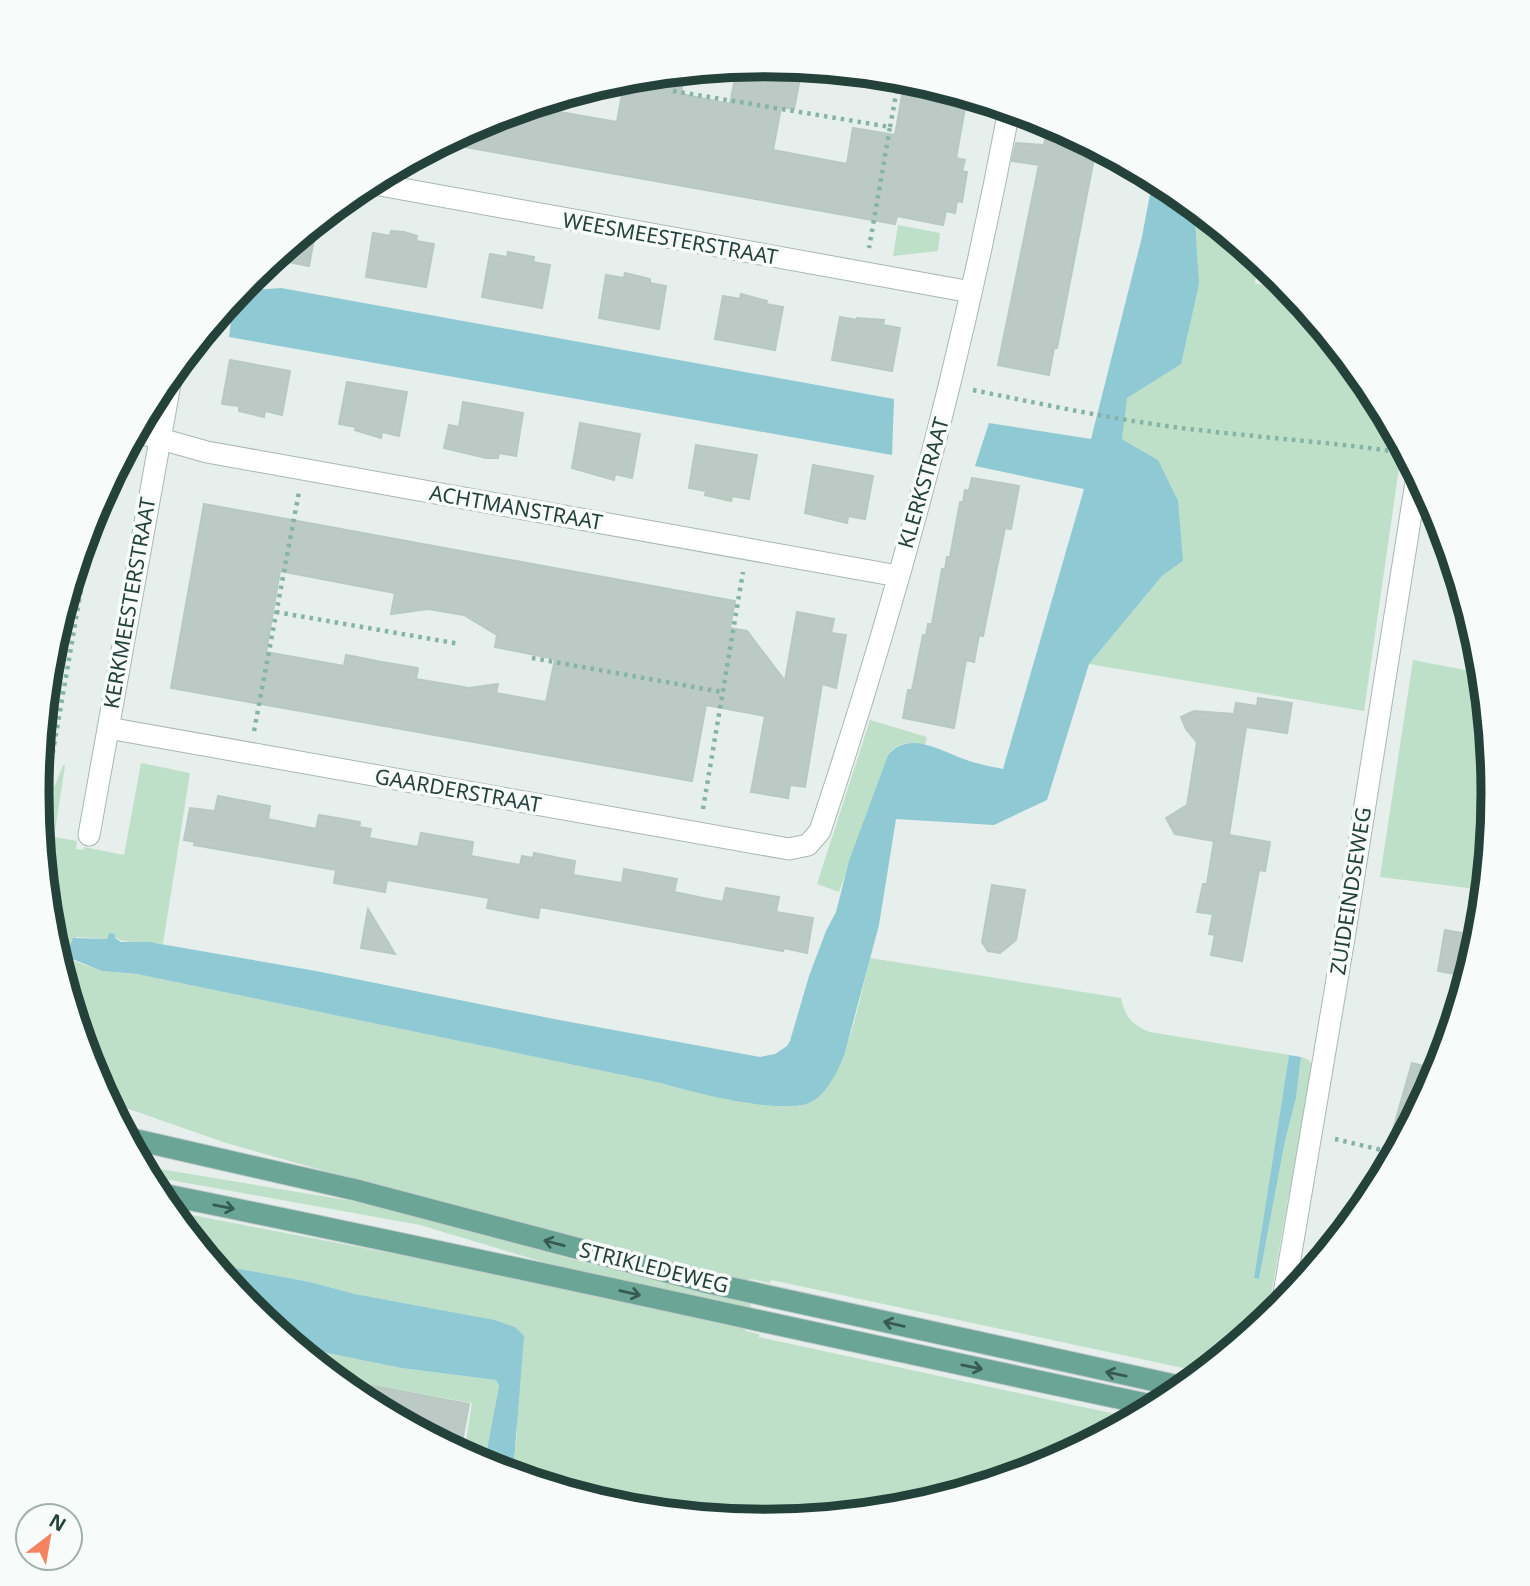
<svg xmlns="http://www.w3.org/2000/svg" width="1530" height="1586" font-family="'Noto Sans',sans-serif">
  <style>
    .green { fill: #bfe0c8 }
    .water { fill: #8ec9d4 }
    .building { fill: #bbcac4; stroke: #b8c9c2; stroke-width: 2; fill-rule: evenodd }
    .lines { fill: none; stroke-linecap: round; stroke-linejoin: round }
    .minor-casing { stroke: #a8b8b2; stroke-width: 23 }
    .major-casing { stroke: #c2cac8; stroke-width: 23 }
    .path { stroke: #86b3a5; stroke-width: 4.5; stroke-dasharray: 3.5 5; stroke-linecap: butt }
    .minor { stroke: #fff; stroke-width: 21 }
    .major { stroke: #6aa596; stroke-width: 21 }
    .oneway { stroke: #365b51 }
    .labels { text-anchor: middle; stroke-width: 7; stroke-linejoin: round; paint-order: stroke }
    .street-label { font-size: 21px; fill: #24423a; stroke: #f7fbf9 }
    .rim { fill: none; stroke: #24423a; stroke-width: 9 }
  </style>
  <rect width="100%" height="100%" fill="#e6efeb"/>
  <!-- green -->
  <path class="green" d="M1153,179l17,9 88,72 -3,23 37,9 79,97 31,58 -38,264 -275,-47 73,-88 21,-15 -25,-101 -36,-21 20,-202z
    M898,225l42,8 -2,18 -45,5z
    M1413,660l68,13 12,120 -9,97 -104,-13z
    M870,720l57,17 -2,8c-16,-3 -27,-3 -37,10l-49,137 -22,-8z
    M141,763l49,10 -27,171c-21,-3 -37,2 -54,-10l-2,5 -31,-2 -2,24 28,10 35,3 524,109c27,9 55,13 84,18 19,3 45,10 64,2 35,-15 52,-110 61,-145l251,40c4,19 11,27 29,34l139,23 -35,223 5,1 26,-138 11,-43 5,-41 8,3 3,5 -45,253 -65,54 -431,-92 -1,3 -19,-4 -5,3 -161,-38 -359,-101 -117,-41 -17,-31 -41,-136 -12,-118 9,-16 -2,-2 10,-16 7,-18 2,1 -11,71 23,4 -1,8 7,1 1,-3 40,8z
    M142,1166l234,39 206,57 169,40 -1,7 -187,-41 -143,-43 -272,-49z
    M170,1211l373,71 202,44v5l14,3v3l375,81 -91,48 -136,41 -142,14 -142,-14 -110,-33 4,-43 -2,-104 -20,-7 -140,-26 -45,-12 -96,-18z
    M298,1347l103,21 95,12 3,6 -15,79 -20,-11 8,-51 -137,-25z"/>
  <!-- water -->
  <path class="water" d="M1153,179l17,9 24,19 5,77 -18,80 -54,34 -5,41 36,21 20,41 5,60 -21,15 -73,88 -42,136 -53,25 -98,-6 -17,106 -35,131c-7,16 -18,40 -35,47 -26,12 -119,-11 -148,-20l-524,-109 -35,-3 -32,-13 -1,-9 4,-11 34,1 2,-6 6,1v4l6,4h28l167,29 238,48 206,38 15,-3 12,-8 3,-5 19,-65 17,-45 10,-19 13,-51 39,-106c18,-22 44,-9 66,0 15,7 33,11 49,14l81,-280 -109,-23 14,-43 102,16 51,-202z
    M281,288l613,111 -2,56 -663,-118 5,-40 6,-6z
    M1289,1055l12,2 -5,41 -11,43 -26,138 -5,-1z
    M214,1264l96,18 45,12 140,26 20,7 9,9 -11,138 -29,-9 15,-79 -3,-6 -95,-12 -103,-21 -48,-39z"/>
  <!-- building -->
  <path class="building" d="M765,65l37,3 -8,41 -13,-2 -8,43 74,14 6,-36 42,7 10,-56 62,18 -11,61 9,2 -3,11 5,1 -5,30 -5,-1 -2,12 -9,-2 -3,14 -46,-9 -2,8 -452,-81 44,-23 44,-13 86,15 8,-44 26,-2 32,6 -2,12 49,10 7,-36z
    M1052,124l44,24 -39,200h-3l-5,27 -51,-10 41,-200 -27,-4 4,-18 28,2 2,-12 4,1z
    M317,223l-8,43 -36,-7 10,-8z
    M391,231l13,1 13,4 -1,5 18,3 -8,43 -60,-10 7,-44 17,3z
    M508,252l26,5 -1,5 17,3 -8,43 -60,-11 8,-43 17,3z
    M625,273l25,6v4l16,3 -7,43 -60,-11 7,-43 18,3z
    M741,294l26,7 -1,3 17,3 -8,43 -60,-11 8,-43 17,3z
    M840,317l17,3v-2l27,2 -1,5 17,3 -8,43 -60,-11z
    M230,360l60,11 -8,44 -17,-4 -1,6 -25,-6v-5l-17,-2z
    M347,382l60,10 -8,44 -17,-4 -1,6 -26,-8 1,-3 -17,-3z
    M463,402l60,11 -7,43 -17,-3 -1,5h-12l-42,-10 5,-23 10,2z
    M580,423l60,11 -8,44 -17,-4 -1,6 -42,-12z
    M696,445l61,10 -8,44 -17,-3 -1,5 -26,-6 1,-4 -17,-3z
    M813,465l60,11 -8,43 -17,-3 -1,7 -42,-10z
    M972,478l47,8 -8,43 -6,-1 -22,108 -4,-1 -5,27 -8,-2 -12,68 -51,-10 5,-28h4l11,-55 3,1 2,-12h4l10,-55h3l2,-12h3l10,-55h3l2,-12 4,1z
    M204,504l531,97 -5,27 17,3 38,50 12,-69 37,7 -3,14 15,2 -10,53 -14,-4 -17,103 -15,-2 -2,13 -37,-6 14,-76 -59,-11 -14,76 -521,-93zM280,571l115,22 -4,21 37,-5 36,6 33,20 -2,12 60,12 -9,43 -50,-9 2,-9 -29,4 -53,-9 2,-11 -36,-6 -36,-7 -2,11 -78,-14z
    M1258,698l34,5 -5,30 -41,-6 -17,108 41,7 -5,29 -6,-1 -17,91 -31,-6 4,-20 -6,-1 4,-20 -16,-2 6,-28h4l7,-43 -39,-7 -9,-16 21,-13 4,-24 6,-39 -11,-13 -5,-12 13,-6 40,3 2,-11 21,3z
    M218,796l52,10 -2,13 48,10 3,-14 41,7 -1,5 12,2 -2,9 49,9 3,-14 52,9 -2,14 27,5 22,4 2,-9 11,2 1,-5 41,8 -2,14 49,8 2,-14 53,10 -3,13 49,10 3,-14 53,9 -3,15 37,6 -6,35 -23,-5 -1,3 -243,-44 -2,11 -51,-10 2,-10 -102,-18 -2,12 -51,-9 2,-13 -142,-25 1,-3 -11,-2 6,-32 25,3z
    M992,885l33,5 -9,50 -16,13 -12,-2 -6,-9z
    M368,909l27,45 -34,-6z
    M1445,930l34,6 -12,40 -29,-5z
    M1412,1063l26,7 -39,74 -9,-4z
    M337,1379l132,25 -9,48 -100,-54z"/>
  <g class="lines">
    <defs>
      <path id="minor" d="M369,183l602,109
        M136,432l71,20 691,124
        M108,728l681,121 19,-4 12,-14c79,-236 143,-477 189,-721
        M89,835l83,-462
        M1282,1306l62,-368 73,-462"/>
      <path id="major" d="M128,1138l228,52 353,93 474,104
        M157,1193c334,67 666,143 999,213"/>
    </defs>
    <!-- minor casing -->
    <use href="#minor" class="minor-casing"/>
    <!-- major casing -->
    <use href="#major" class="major-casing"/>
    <!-- path -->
    <path class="path" d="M673,91l217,36 -21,121
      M890,127l9,-49
      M973,390c64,13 128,27 194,36 79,11 159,15 238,27
      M121,461l12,1
      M276,612l184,32
      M532,658l190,34
      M254,731l45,-239
      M37,792l13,-23 45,-260
      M703,809l40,-237
      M1335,1139l59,14"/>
    <!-- minor -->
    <use href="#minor" class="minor"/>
    <!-- major -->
    <use href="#major" class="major"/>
  </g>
  <!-- one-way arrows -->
  <defs><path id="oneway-shaft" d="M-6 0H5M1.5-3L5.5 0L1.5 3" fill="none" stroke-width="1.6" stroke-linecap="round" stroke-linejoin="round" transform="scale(1.75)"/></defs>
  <g class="oneway">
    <use href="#oneway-shaft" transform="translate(224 1207) rotate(11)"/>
    <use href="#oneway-shaft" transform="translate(554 1243) rotate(-165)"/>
    <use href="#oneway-shaft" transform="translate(630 1293) rotate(13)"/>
    <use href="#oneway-shaft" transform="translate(894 1324) rotate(-167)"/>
    <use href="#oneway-shaft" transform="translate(972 1367) rotate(12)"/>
    <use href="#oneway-shaft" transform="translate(1116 1374) rotate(-168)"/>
  </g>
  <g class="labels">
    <!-- street labels -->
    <g class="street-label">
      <text transform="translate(670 239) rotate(10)" y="7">WEESMEESTERSTRAAT</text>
      <text transform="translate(924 483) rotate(-74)" y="7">KLERKSTRAAT</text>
      <text transform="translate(516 508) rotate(10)" y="7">ACHTMANSTRAAT</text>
      <text transform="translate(130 603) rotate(-80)" y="7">KERKMEESTERSTRAAT</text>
      <text transform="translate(458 791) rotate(10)" y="7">GAARDERSTRAAT</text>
      <text transform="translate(1351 891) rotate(-81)" y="7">ZUIDEINDSEWEG</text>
      <text transform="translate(654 1268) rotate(14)" y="7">STRIKLEDEWEG</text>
    </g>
  </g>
  <!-- crop -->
  <path d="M0 0H1530V1586H0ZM49 793a716 716 0 1 1 1432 0a716 716 0 1 1-1432 0Z" fill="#f7fbf9" fill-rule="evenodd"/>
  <path class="rim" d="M49 793a716 716 0 1 1 1432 0a716 716 0 1 1-1432 0Z"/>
  <!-- north arrow -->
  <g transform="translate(49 1537) rotate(31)"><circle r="33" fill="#f7fbf9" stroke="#a3b1ad" stroke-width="2"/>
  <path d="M0-5L12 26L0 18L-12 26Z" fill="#f4845f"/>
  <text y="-10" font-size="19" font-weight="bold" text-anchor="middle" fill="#24423a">N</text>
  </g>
</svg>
